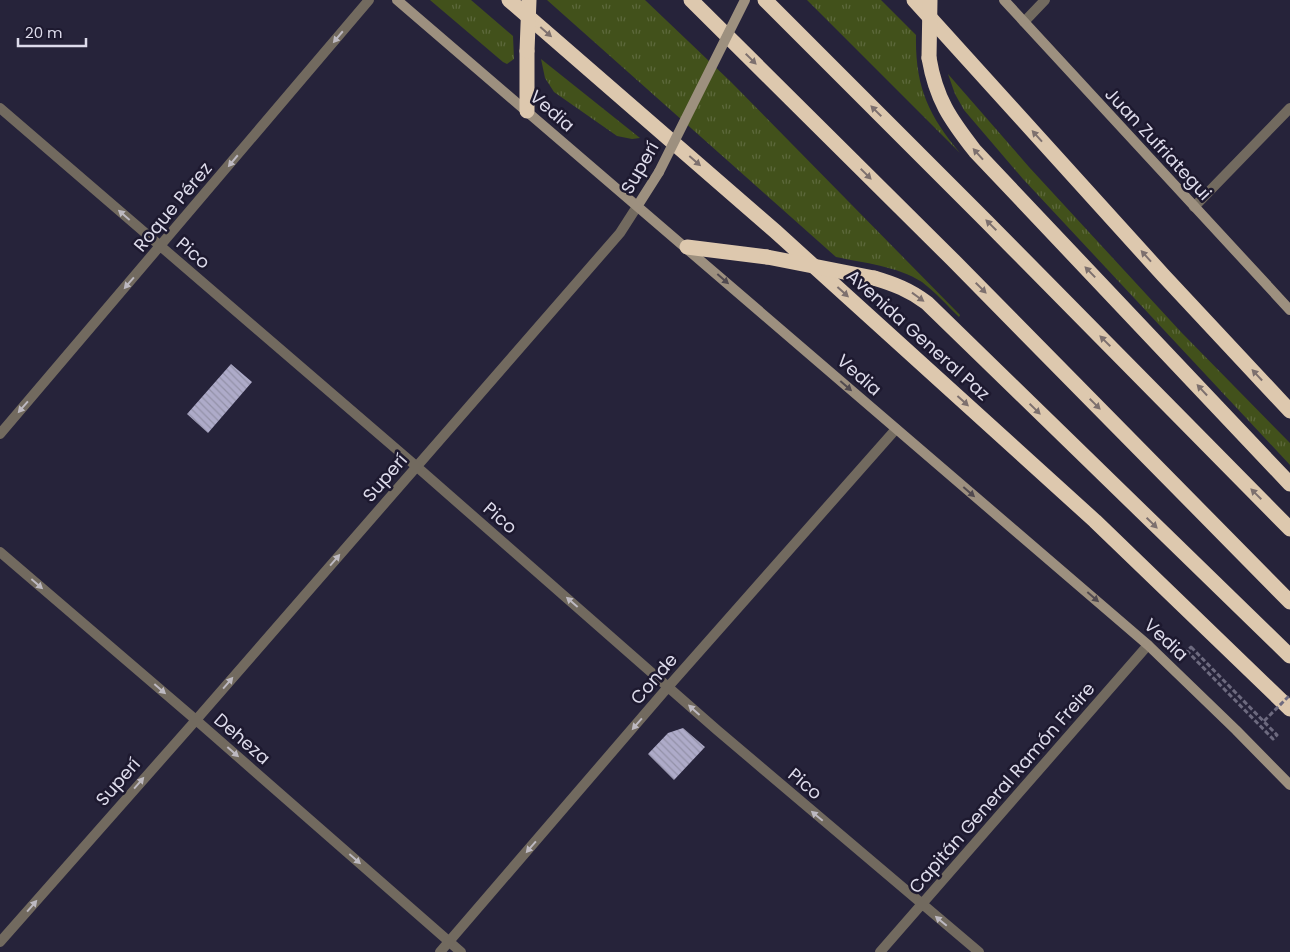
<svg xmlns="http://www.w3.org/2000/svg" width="1290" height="952" font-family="Poppins,sans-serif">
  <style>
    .grass { fill: url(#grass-tufts) }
    .building { fill: url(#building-back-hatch) }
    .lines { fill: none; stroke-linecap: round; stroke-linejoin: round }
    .path { stroke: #6d6a7f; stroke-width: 3; stroke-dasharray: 5 2.5; stroke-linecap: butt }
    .street { stroke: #726a5f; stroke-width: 10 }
    .secondary { stroke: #9d907f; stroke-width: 10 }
    .highway { stroke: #ddc8ae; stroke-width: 15 }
    .path-bridge { stroke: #6d6a7f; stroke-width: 3; stroke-dasharray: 5 2.5; stroke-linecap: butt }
    .secondary-bridge { stroke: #9d907f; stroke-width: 10 }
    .highway-bridge { stroke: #ddc8ae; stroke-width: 15 }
    .oneway { fill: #7d706e }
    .oneway2 { fill: #bdb9c1 }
    .oneway3 { fill: #50494f }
    .labels { text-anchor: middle; stroke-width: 5; stroke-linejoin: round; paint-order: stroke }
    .street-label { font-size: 18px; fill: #dddbeb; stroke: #1d192f }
  </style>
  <defs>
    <pattern id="grass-tufts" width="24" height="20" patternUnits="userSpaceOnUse" patternTransform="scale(1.25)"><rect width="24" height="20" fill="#42511b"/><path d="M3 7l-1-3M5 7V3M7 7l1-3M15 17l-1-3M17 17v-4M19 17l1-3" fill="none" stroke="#5d693c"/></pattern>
    <pattern id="building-back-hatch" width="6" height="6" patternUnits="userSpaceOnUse" patternTransform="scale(1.25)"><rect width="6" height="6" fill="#aeabc9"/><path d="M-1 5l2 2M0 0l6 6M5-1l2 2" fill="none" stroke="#9391a8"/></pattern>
  </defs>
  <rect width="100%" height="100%" fill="#26233a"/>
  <!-- grass -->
  <path class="grass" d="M430,0h41l42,36 1,23 -7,5 -4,-2z
    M547,0h98l86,82 229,233 -1,2c-12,-12 -24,-25 -37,-35 -25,-16 -58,-19 -86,-25z
    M807,0h74l35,35c-1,51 12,80 44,118z
    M541,59l99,79 -8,1 -15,-3 -63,-44 -9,-14z
    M948,74l81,93 152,165 109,111v22l-267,-286 -59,-69 -9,-16z"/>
  <!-- building -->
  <path class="building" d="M231,364l21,18 -44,51 -21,-19z
    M683,728l22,19 -31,33 -26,-26 20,-21z"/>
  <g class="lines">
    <!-- path -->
    <path class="path" d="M1191,647l86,88 -4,4 -86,-88z"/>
    <!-- street -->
    <path class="street" d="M1024,22l21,-22
      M0,108l416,358 301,264 262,222
      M1194,207l96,-99
      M0,434l369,-434
      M0,552l196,168 265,232
      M0,942l196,-222 424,-487 18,-28
      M440,952l228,-265 228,-258
      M880,952l268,-307"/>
    <!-- secondary -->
    <path class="secondary" d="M397,0l751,645 88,85 54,55
      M1004,0l286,310
      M638,205l21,-33"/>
    <!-- highway -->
    <path class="highway" d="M509,0l266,231 320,290 195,188
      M691,0l261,259 338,343
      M765,0l221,221 304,308
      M914,0l249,275 127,136
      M527,51v60
      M929,58c7,41 21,61 46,93l315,333
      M687,247l80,10
      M874,278c20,6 36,12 53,25l363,353"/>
    <!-- path-bridge -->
    <path class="path-bridge" d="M1264,721l26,-26"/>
    <!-- secondary-bridge -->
    <path class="secondary-bridge" d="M659,172l86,-172"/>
    <!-- highway-bridge -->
    <path class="highway-bridge" d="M527,51l2,-51
      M929,58l1,-58
      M767,257l107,21"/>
  </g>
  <!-- one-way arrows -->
  <defs><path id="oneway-solid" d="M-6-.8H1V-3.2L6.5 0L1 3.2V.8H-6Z" transform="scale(1.25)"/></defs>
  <g class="oneway">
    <use href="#oneway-solid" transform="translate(546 32) rotate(41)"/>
    <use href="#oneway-solid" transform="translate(751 59) rotate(45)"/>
    <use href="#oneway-solid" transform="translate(876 111) rotate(-135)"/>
    <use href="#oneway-solid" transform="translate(1037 136) rotate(-132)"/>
    <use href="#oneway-solid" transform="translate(978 154) rotate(-132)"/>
    <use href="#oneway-solid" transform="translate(695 161) rotate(41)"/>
    <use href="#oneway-solid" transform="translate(866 174) rotate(45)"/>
    <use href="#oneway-solid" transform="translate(991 225) rotate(-135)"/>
    <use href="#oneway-solid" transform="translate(1146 256) rotate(-132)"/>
    <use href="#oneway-solid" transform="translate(1090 272) rotate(-134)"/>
    <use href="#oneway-solid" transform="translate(981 288) rotate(45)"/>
    <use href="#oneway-solid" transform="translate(843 292) rotate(42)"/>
    <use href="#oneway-solid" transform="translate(918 297) rotate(36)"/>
    <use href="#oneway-solid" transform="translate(1105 341) rotate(-135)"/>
    <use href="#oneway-solid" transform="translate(1257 375) rotate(-133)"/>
    <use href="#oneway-solid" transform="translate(1202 390) rotate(-133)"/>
    <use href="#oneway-solid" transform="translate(963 401) rotate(42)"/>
    <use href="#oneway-solid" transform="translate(1095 404) rotate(45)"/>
    <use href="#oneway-solid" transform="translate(1035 409) rotate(44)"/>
    <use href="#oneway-solid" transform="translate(1256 494) rotate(-135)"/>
    <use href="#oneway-solid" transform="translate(1152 523) rotate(44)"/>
  </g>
  <g class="oneway2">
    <use href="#oneway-solid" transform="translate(338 37) rotate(130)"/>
    <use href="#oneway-solid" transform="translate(233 161) rotate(130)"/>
    <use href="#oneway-solid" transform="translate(124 215) rotate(-139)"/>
    <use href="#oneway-solid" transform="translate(129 283) rotate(131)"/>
    <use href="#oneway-solid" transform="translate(23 407) rotate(131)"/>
    <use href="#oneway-solid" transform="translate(335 560) rotate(-49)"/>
    <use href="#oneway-solid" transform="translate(37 584) rotate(41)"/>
    <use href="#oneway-solid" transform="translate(572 602) rotate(-139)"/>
    <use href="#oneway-solid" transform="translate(228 683) rotate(-49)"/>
    <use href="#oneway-solid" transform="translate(160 689) rotate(41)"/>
    <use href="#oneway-solid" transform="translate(694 710) rotate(-138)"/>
    <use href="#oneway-solid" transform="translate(637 724) rotate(131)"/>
    <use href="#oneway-solid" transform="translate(233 752) rotate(41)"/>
    <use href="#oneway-solid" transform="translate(139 783) rotate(-49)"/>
    <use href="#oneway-solid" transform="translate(817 816) rotate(-140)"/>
    <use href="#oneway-solid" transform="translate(531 847) rotate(131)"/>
    <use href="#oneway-solid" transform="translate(355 859) rotate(41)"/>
    <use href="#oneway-solid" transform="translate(32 906) rotate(-49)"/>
    <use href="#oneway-solid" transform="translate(941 921) rotate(-140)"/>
  </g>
  <g class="oneway3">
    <use href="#oneway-solid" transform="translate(723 279) rotate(41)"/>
    <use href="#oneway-solid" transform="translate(846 386) rotate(41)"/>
    <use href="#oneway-solid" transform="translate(969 492) rotate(41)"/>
    <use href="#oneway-solid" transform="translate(1093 597) rotate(41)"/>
  </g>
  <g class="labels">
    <!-- street labels -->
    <g class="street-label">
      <text transform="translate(552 111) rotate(41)" y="6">Vedia</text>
      <text transform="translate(1158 144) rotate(47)" y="6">Juan Zufriategui</text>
      <text transform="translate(640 168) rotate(-60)" y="6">Superí</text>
      <text transform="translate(173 207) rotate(-50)" y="6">Roque Pérez</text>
      <text transform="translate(193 253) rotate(41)" y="6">Pico</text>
      <text transform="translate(918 335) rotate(42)" y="6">Avenida General Paz</text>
      <text transform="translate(859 375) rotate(41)" y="6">Vedia</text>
      <text transform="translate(385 478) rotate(-49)" y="6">Superí</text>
      <text transform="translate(500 518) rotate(41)" y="6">Pico</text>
      <text transform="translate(1166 640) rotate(43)" y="6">Vedia</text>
      <text transform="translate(654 679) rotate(-49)" y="6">Conde</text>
      <text transform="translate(242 739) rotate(41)" y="6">Deheza</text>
      <text transform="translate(118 782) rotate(-49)" y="6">Superí</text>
      <text transform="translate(805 784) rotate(40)" y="6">Pico</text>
      <text transform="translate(1002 788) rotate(-49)" y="6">Capitán General Ramón Freire</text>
    </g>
  </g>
  <!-- scale -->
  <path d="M18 38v8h68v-8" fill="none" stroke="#dddbeb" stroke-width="2.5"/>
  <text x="25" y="38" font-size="15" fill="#dddbeb" stroke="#1d192f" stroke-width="4" paint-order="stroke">20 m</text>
</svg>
